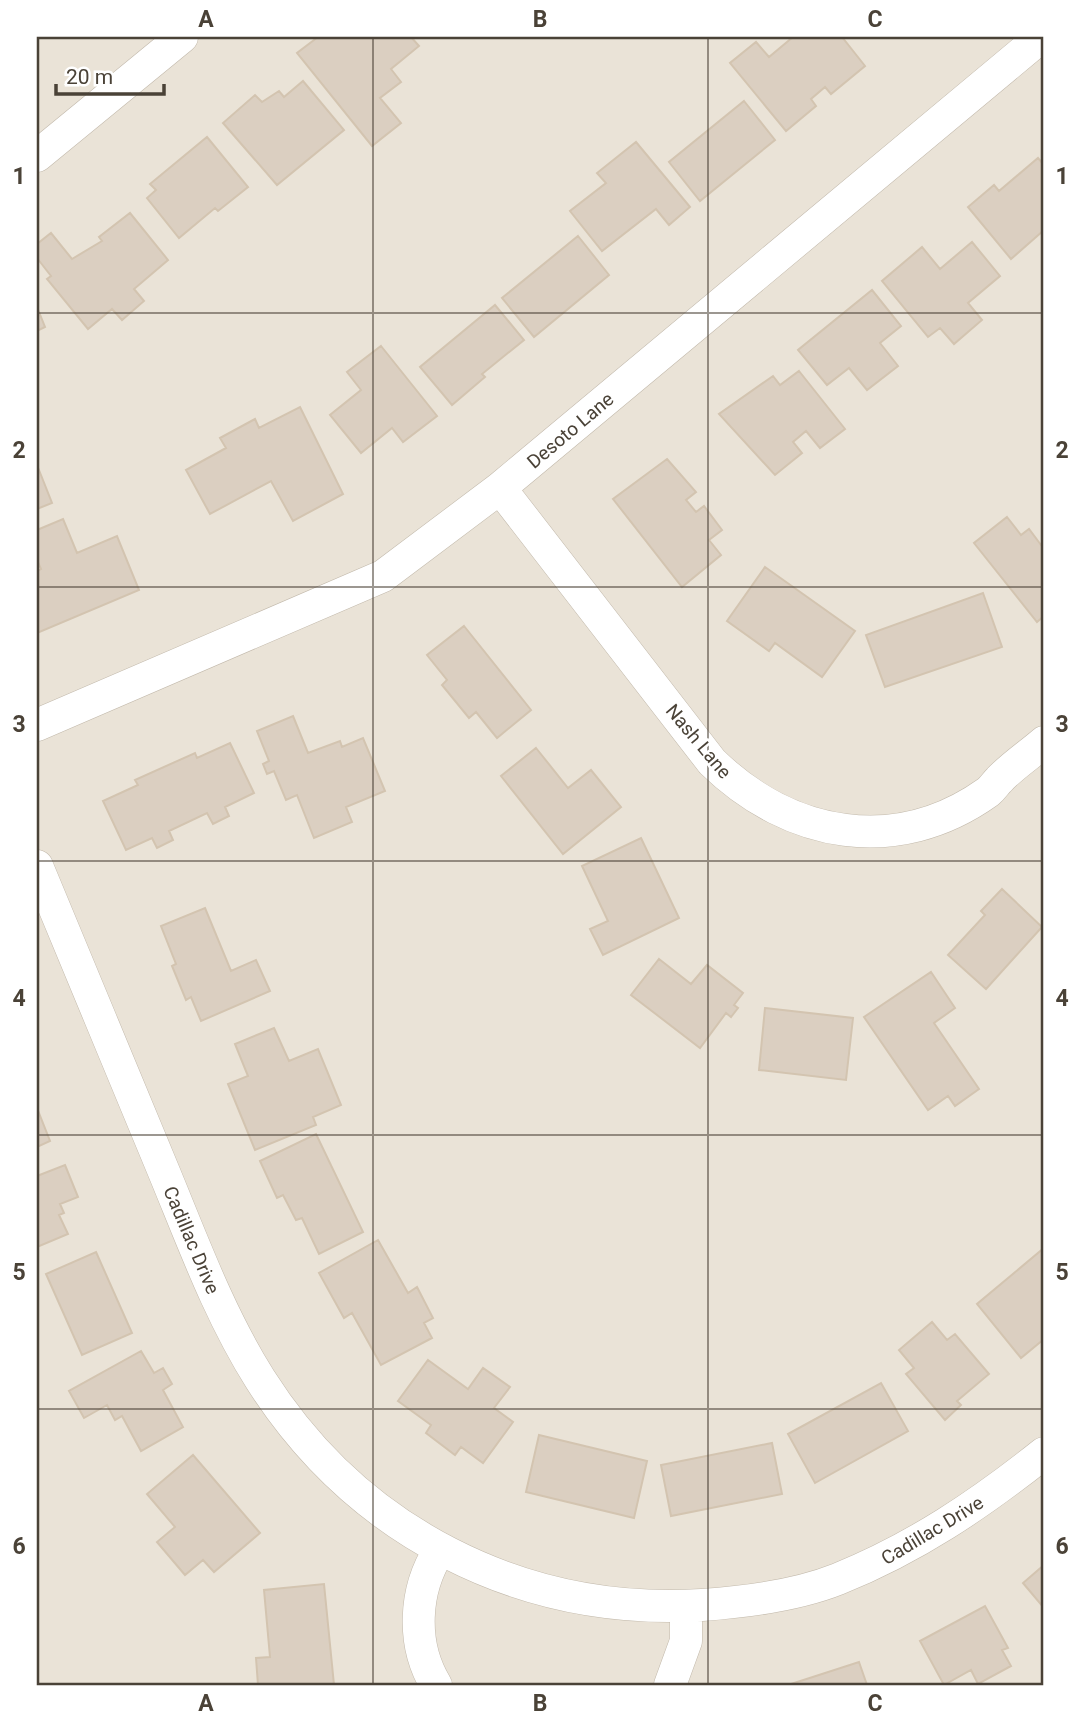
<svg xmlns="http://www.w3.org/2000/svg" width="1081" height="1722" font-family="Roboto,sans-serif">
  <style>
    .residential { fill: #eae3d7 }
    .building { fill: #dbcfc1; stroke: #d3c4b0; stroke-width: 2 }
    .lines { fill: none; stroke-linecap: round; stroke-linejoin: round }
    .minor-casing { stroke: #c2b9ab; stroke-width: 33 }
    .minor { stroke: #fff; stroke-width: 32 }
    .grid { fill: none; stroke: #4a4237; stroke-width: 2; stroke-opacity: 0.55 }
    .labels { text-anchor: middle; stroke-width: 5; stroke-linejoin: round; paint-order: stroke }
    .street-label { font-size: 19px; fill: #4a4237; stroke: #fff }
    .neatline { fill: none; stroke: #4a4237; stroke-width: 2.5 }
    .grid-label { font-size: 23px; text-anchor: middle; font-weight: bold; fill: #4a4237 }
  </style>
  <rect width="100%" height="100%" fill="#f6f1e9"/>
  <!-- residential -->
  <path class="residential" d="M37,37h1007v1648h-1007z"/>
  <!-- building -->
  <path class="building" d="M318,37h93l8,9 -28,23 10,13 -21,16 21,25 -29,23 -75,-93z
    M793,37h49l23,29 -34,28 -6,-7 -14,12 5,7 -30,25 -56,-68 26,-21 13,15z
    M303,81l41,49 -67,55 -54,-62 32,-28 7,7 17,-11 5,6z
    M744,101l31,39 -75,61 -31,-39z
    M207,137l41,50 -30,24 -3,-3 -36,30 -32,-40 9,-8 -6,-6z
    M636,142l54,65 -21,18 -13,-16 -54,42 -32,-40 36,-28 -9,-10z
    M1038,158l6,7v65l-33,29 -43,-52 26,-22 5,6z
    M130,213l38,47 -34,29 10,12 -22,19 -10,-11 -24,20 -41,-50 4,-3 -14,-18v-14l14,-11 21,26 30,-18 -3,-4z
    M578,236l31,39 -75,62 -32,-39z
    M972,242l28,34 -32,27 14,17 -28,24 -14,-16 -12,9 -46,-56 40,-34 18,22z
    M872,290l29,36 -21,17 18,23 -31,24 -18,-22 -22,17 -29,-35z
    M495,305l29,35 -42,34 3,3 -33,28 -32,-38z
    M37,307l8,20 -8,4z
    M381,346l56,70 -34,26 -11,-14 -31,25 -31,-38 31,-25 -14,-18z
    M799,371l46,58 -25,19 -14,-17 -13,11 9,11 -27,22 -56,-61 54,-38 7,9z
    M300,407l43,87 -50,27 -22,-40 -61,33 -24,-44 40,-22 -6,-10 35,-19 4,9z
    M667,459l29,33 -10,8 10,12 8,-6 18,24 -13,10 12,15 -39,32 -69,-88z
    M37,465l15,38 -15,6z
    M1007,517l14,18 8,-6 15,20v67l-7,6 -63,-79z
    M63,519l14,34 40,-17 22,54 -102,43v-62l4,-2 -4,-9v-30z
    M765,567l90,64 -33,46 -47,-34 -6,8 -42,-30z
    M983,593l19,54 -117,40 -19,-52z
    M464,626l67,84 -34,28 -21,-26 -7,6 -27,-33 5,-5 -20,-25z
    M293,716l15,37 32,-12 2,6 21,-9 22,53 -39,16 6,15 -38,16 -17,-43 -11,5 -12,-29 -7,3 -4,-10 6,-3 -12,-30z
    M230,743l24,50 -29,14 4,9 -16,8 -6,-11 -38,18 4,9 -16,8 -5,-10 -26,12 -23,-49 35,-16 -3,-5 60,-27 2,5z
    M536,748l32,40 23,-18 30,37 -58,47 -62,-78z
    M641,838l38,80 -76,37 -13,-26 18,-8 -26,-55z
    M1002,889l40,38 -56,62 -38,-34 37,-40 -4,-4z
    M205,908l26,63 25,-11 14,31 -69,30 -10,-24 -5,3 -14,-34 4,-2 -15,-38z
    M659,959l32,25 16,-19 36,28 -9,12 4,3 -7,9 -5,-4 -26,35 -69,-53z
    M931,972l24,36 -21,15 45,66 -24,17 -7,-10 -20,14 -64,-93z
    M765,1008l88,10 -7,62 -87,-10z
    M274,1028l15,33 29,-12 23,56 -28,12 3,8 -61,25 -27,-66 20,-8 -13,-32z
    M37,1108l13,33 -13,6z
    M316,1134l47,98 -44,22 -17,-36 -6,2 -13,-25 -6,3 -17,-37z
    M65,1165l13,32 -18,7 4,9 -5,2 9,19 -31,13v-71z
    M378,1240l30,53 9,-6 16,31 -9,5 8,15 -51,27 -29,-52 -8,5 -25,-45z
    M1044,1248v91l-23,19 -44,-54z
    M96,1252l36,81 -50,22 -36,-81z
    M932,1322l15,18 8,-6 34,40 -32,27 4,4 -16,15 -39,-46 8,-6 -15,-18z
    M141,1351l13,22 9,-5 9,16 -9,6 20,37 -42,24 -19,-35 -7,4 -8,-15 -23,13 -15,-27z
    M428,1360l40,29 15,-21 27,19 -16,21 19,14 -30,41 -22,-16 -6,8 -29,-22 5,-8 -33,-24z
    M881,1383l27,48 -93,52 -27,-49z
    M539,1435l108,26 -13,57 -108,-26z
    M772,1443l10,51 -111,22 -10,-51z
    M193,1455l67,78 -46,39 -11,-12 -18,15 -28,-33 18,-15 -28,-33z
    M1044,1565v43l-21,-25z
    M324,1584l10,101h-76l-2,-27 14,-1 -6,-67z
    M985,1606l23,42 -6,2 9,16 -33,18 -7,-14 -27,15 -24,-44z
    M859,1662l8,23h-79z"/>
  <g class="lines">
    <defs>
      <path id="minor" d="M37,156l145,-119
        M500,488l212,274c78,76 185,95 276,30 5,-4 7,-8 11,-12 13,-14 30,-25 45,-38
        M37,725l346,-149 117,-88 541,-451
        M37,866c42,102 85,204 127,306 29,70 55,142 96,207 97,153 261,237 442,226 43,-3 96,-10 136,-26 77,-31 142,-75 206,-126
        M436,1685c-25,-41 -22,-95 3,-134
        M670,1685l16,-44v-34"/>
    </defs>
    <!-- minor casing -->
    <use href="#minor" class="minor-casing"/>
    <!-- minor -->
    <use href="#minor" class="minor"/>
  </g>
  <!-- grid -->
  <path class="grid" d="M373,37v1648M708,37v1648M37,313h1007M37,587h1007M37,861h1007M37,1135h1007M37,1409h1007"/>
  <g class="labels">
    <!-- street labels -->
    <g class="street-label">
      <text transform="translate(570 430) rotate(-40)" y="7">Desoto Lane</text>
      <text transform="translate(699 741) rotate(50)" y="7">Nash Lane</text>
      <text transform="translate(192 1240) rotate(67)" y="7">Cadillac Drive</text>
      <text transform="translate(932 1530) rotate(-31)" y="7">Cadillac Drive</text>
    </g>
  </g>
  <!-- border -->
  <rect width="1081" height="1722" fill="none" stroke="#ffffff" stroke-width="77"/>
  <!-- scale -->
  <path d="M56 84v10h108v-10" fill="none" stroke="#4a4237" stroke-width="3.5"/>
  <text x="66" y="84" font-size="21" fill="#4a4237" stroke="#ffffff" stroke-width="5" paint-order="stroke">20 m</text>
  <rect x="38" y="38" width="1004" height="1646" class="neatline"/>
  <g class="grid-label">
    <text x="206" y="27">A</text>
    <text x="540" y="27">B</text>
    <text x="875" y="27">C</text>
    <text x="19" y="184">1</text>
    <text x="1062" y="184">1</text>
    <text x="19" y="458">2</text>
    <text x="1062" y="458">2</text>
    <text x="19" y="732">3</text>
    <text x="1062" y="732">3</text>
    <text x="19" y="1006">4</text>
    <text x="1062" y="1006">4</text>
    <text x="19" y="1280">5</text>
    <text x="1062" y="1280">5</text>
    <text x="19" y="1554">6</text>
    <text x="1062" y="1554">6</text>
    <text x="206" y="1711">A</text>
    <text x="540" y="1711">B</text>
    <text x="875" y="1711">C</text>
  </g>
</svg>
